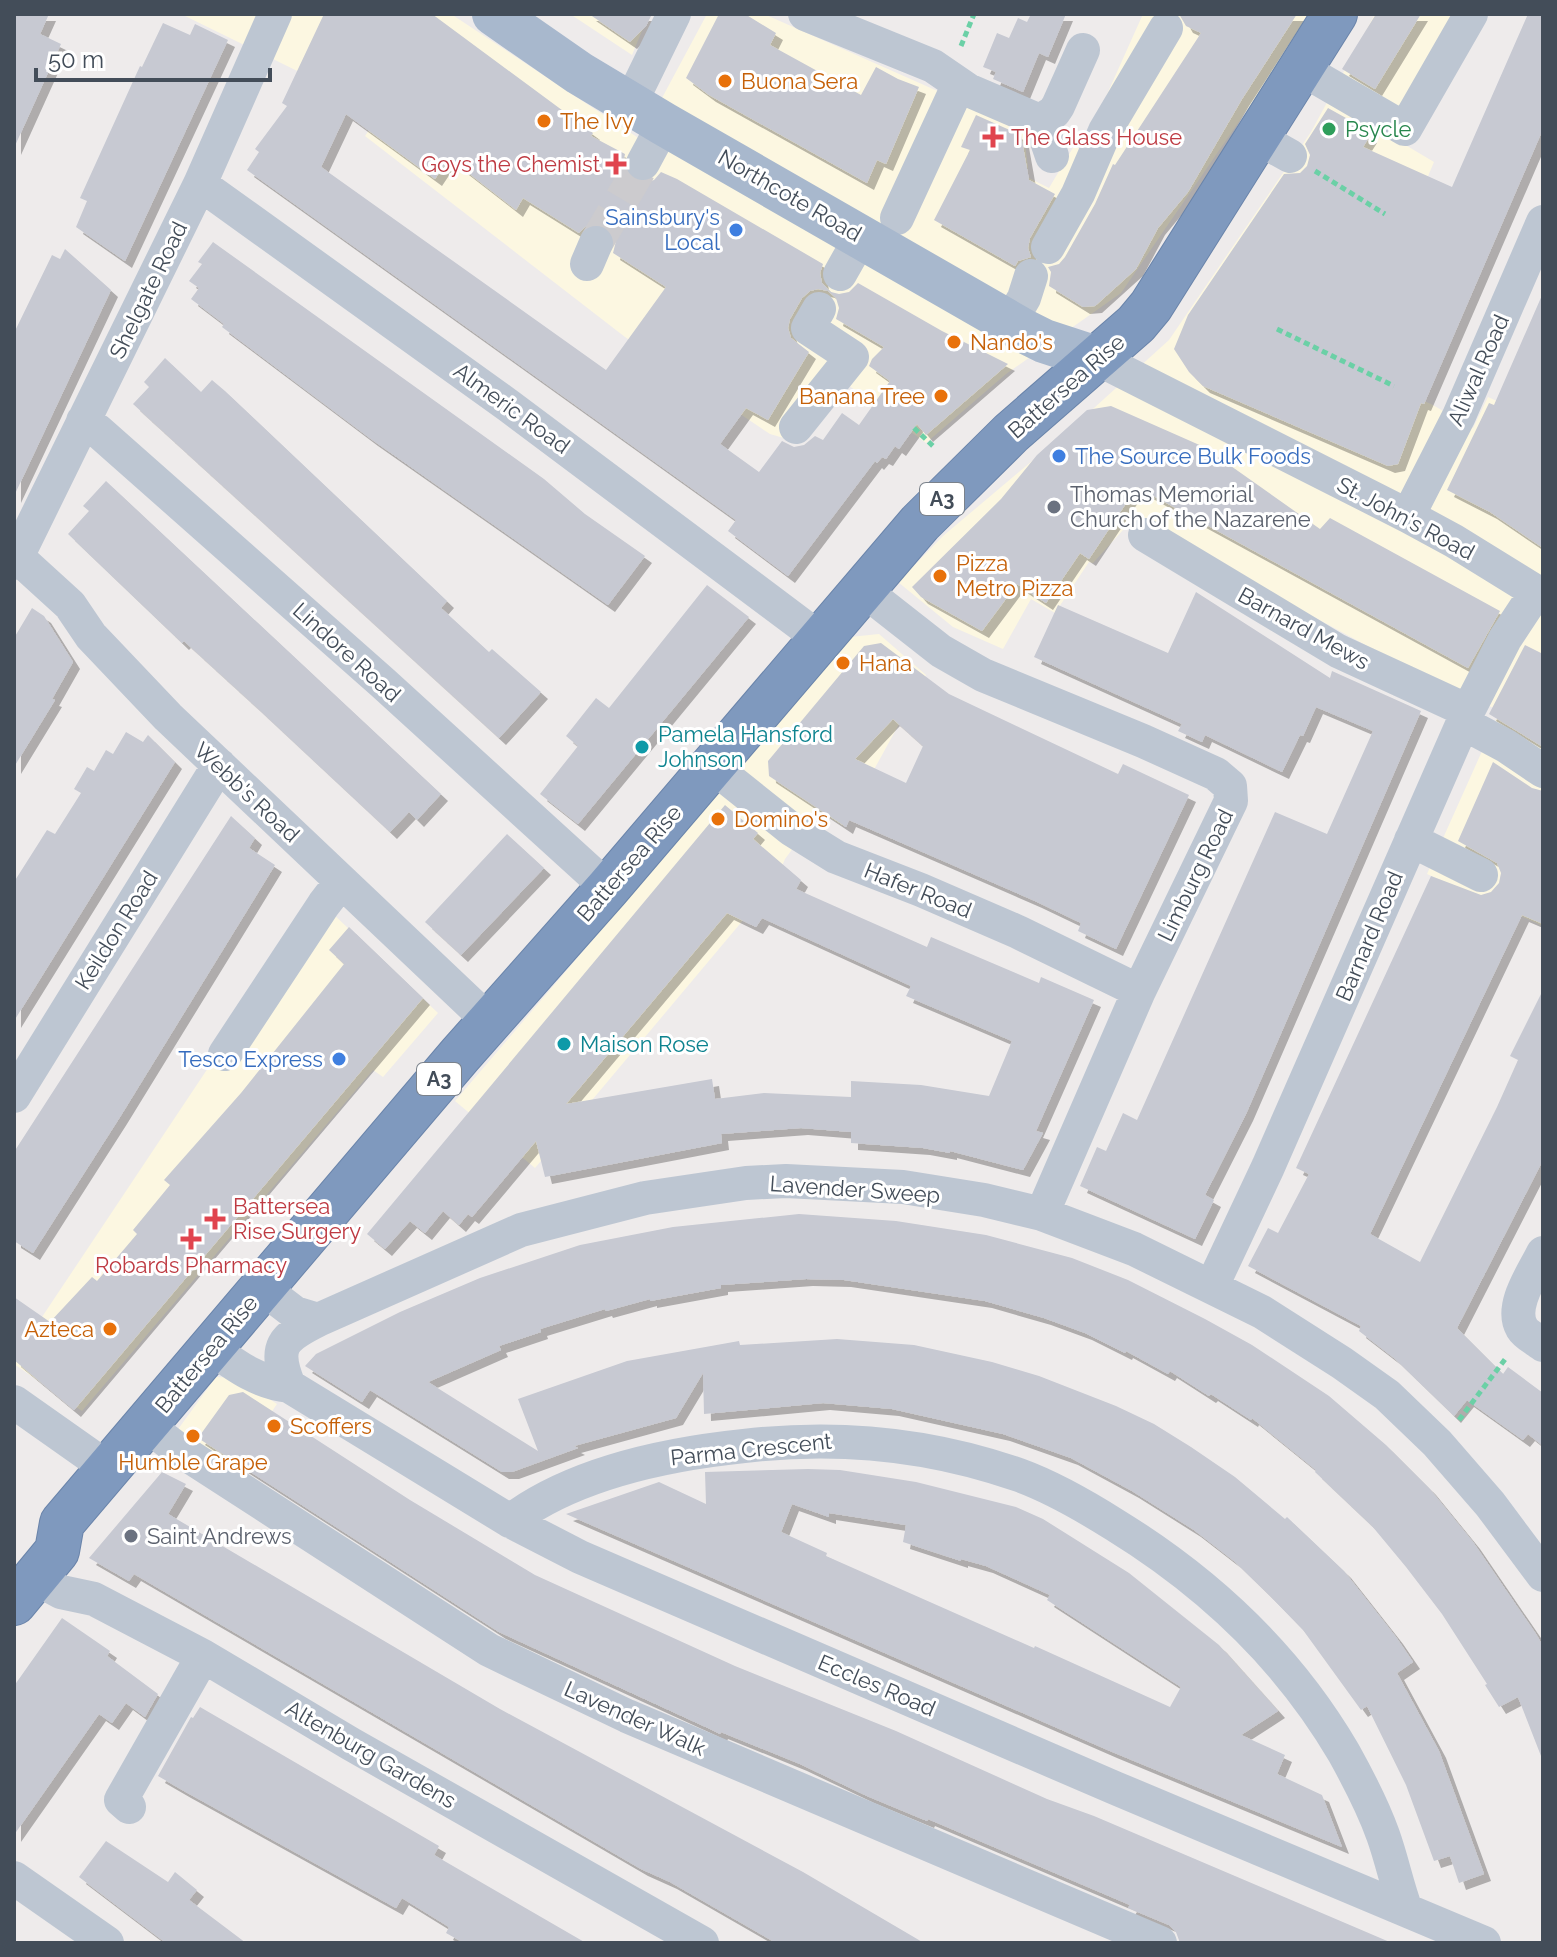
<svg xmlns="http://www.w3.org/2000/svg" width="1557" height="1957" font-family="Raleway,sans-serif">
  <style>
    .commercial { fill: #fcf7e1 }
    .building { fill: #c7c9d2; fill-rule: evenodd; filter: url(#shadow) }
    .lines { fill: none; stroke-linecap: round; stroke-linejoin: round }
    .minor-tunnel { stroke: #cccbce; stroke-width: 34; stroke-dasharray: 34 17; stroke-linecap: butt }
    .highway-casing { stroke: #6a84aa; stroke-width: 46 }
    .path { stroke: #6bd0a6; stroke-width: 5; stroke-dasharray: 6 4; stroke-linecap: butt }
    .minor { stroke: #bdc6d2; stroke-width: 34 }
    .major { stroke: #a8b8cd; stroke-width: 44 }
    .highway { stroke: #7f99be; stroke-width: 44 }
    .food-dot { fill: #e8710a; stroke: #fff; stroke-width: 3 }
    .leisure-dot { fill: #2e9e5b; stroke: #fff; stroke-width: 3 }
    .health-dot { fill: #e0444e; stroke: #fff; stroke-width: 3 }
    .shop-dot { fill: #3f7fe0; stroke: #fff; stroke-width: 3 }
    .worship-dot { fill: #6b7280; stroke: #fff; stroke-width: 3 }
    .culture-dot { fill: #0f9aa8; stroke: #fff; stroke-width: 3 }
    .labels { text-anchor: middle; stroke-width: 6; stroke-linejoin: round; paint-order: stroke }
    .shield { fill: #fff; stroke: #7b828b; stroke-width: 2 }
    .shield-label { font-size: 20px; font-weight: bold; fill: #434d59 }
    .food-label { font-size: 22px; fill: #c56008; stroke: #fff; text-anchor: start }
    .leisure-label { font-size: 22px; fill: #27864d; stroke: #fff; text-anchor: start }
    .health-label { font-size: 22px; fill: #be3a42; stroke: #fff; text-anchor: start }
    .street-label { font-size: 22px; fill: #434d59; stroke: #fff }
    .shop-label { font-size: 22px; fill: #366cbe; stroke: #fff; text-anchor: end }
    .worship-label { font-size: 22px; fill: #5b616d; stroke: #fff; text-anchor: start }
    .culture-label { font-size: 22px; fill: #0d838f; stroke: #fff; text-anchor: start }
  </style>
  <defs>
    <filter id="shadow"><feDropShadow dx="7" dy="7" stdDeviation="0" flood-color="#0004"/></filter>
  </defs>
  <rect width="100%" height="100%" fill="#eeebeb"/>
  <!-- commercial -->
  <path class="commercial" d="M181,14h270l189,125 67,-125h57l259,115 5,38 -3,9 24,12 25,-42 8,4 61,-136h170l-192,279 -115,81 -80,69 -78,-58 -54,56 -24,-7 -145,-97 -260,-201 16,-24z
    M570,14h79l-17,41z
    M1375,14h81l-69,120 47,28 -54,128 -110,43 161,71 42,24 15,-31 55,25v504l-116,-52 73,-163 -79,-36 -288,-156 -40,44 -4,-1 -34,51 -24,-14 -28,50 -50,-22 -55,-45 45,-46 140,-118 86,-78 142,-208z
    M879,634l47,41 -83,151 -23,-14 -35,47 -9,22 -241,287 -80,-67 253,-296 54,-70 88,-98z
    M331,912l107,101 -55,64 -10,-7 -291,341 -68,-47v-5l204,-306z
    M216,1377l22,1 39,26 -44,64 -57,-36z"/>
  <!-- building -->
  <path class="building" d="M14,14h35l-9,20 21,10 -47,104z
    M324,14h108l161,119 -2,3 34,18 -2,10 3,9 7,7 11,3 10,-3 7,-8 16,7 146,85 -3,9 2,10 9,9 8,2 10,-2 9,-9 84,48 66,33 -82,71 -9,-11 -18,25 -4,-3 -9,13 -4,-2 -5,6 -2,-2 -87,115 -60,-45 8,-11 -489,-350 12,-18 -4,-3 32,-43 -5,-3zM346,114l89,65 14,-21 67,52 7,-12 56,35 6,-6 9,-4 9,1 8,6 5,11 -3,12 53,34 -60,83 -285,-203zM818,289l10,2 8,7 3,10 -3,11 48,28 -12,12 -3,7 21,15 -31,44 -17,-12 -19,27 -8,-4 -11,9 -10,2 -12,-6 -23,31 -39,-28 26,-36 22,12 41,-68 -18,-14 -3,-10 2,-9 12,-21 8,-7z
    M589,14h63l-6,12 -16,16z
    M719,14h26l31,19 -6,12 91,50 15,-28 22,12 21,8 -33,77 -9,-4 -10,23 -158,-88 -23,-17z
    M1031,14h35l-18,43 -9,-4 -16,39 -30,-13 3,-7 -13,-5 14,-34 12,5 9,-20 9,4z
    M1179,14h118l-55,85 -54,93 -30,36 -22,41 -41,37 -12,1 -34,-21 2,-14 -3,-5 11,-3 6,-7 30,-53 18,-40 2,1 86,-132 -15,-7z
    M1376,14h45l-46,75 -33,-20z
    M1528,14h15v115l-119,275 -3,-1 -23,61 -10,2 -185,-80 -14,-14 -15,-23 14,-34 96,-141 16,-1 7,-7 3,-11 -5,-11 23,-36 27,15 -2,3 17,10 -7,11 89,40z
    M163,23l27,12 5,-11 33,16 -103,221 -49,-34 11,-26 -7,-3 60,-132 2,1z
    M976,115l45,20 8,45 26,14 -25,44 -2,10 3,9 -13,4 -3,5 -81,-46 36,-70 -9,-3z
    M213,242l331,237 41,35 60,42 -37,49 -237,-166 -149,-112 2,-3 -33,-25 8,-11 -10,-7 13,-17 -4,-2z
    M65,249l46,41 -97,206v-163l38,-78 8,4z
    M1543,293v255l-53,-36 -43,-22 42,-87 5,2z
    M165,358l36,34 11,-12 13,11 222,210 -6,7 48,44 3,-3 49,43 -42,46 -366,-334 16,-17 -5,-5z
    M1111,406l93,41 116,82 10,-11 170,93 -32,57 -331,-181 -48,72 -9,-6 -34,50 -29,-19 -35,47 -61,-34 -9,-10 89,-88 36,-44 50,-45z
    M106,481l335,313 -24,26 -8,-8 -19,20 -136,-127 -70,-64 -2,2 -114,-109 21,-23 -6,-5z
    M707,585l42,32 -171,207 -38,-30 38,-48 -12,-10 30,-38 13,10z
    M1196,592l134,86 2,-7 89,40 -175,403 -41,81 9,5 -19,39 -115,-53 17,-39 9,4 17,-38 14,7 138,-308 52,22 46,-103 -57,-24 -13,29 -3,-1 -18,37 -77,-37 -3,7 -24,-11 4,-7 -148,-67 24,-52 110,48z
    M32,608l12,8 29,46 -21,37 3,1 -41,67v-129z
    M881,643l68,51 169,80 5,-10 66,31 -73,154 -38,-18 3,-8 -46,-22 -186,-81 -3,7 -77,-51 -1,-15 96,-115zM893,719l30,27 -17,37 -51,-24z
    M1525,645l18,9v93l-54,-33z
    M126,732l17,10 5,-7 27,27 -161,259v-139l33,-52 8,4 26,-41 -7,-4 13,-22 7,4 12,-21 7,4z
    M1493,762l39,26 11,3v133l-21,-9 -152,319 50,28 77,-155 21,-47 -8,-4 33,-66v170l-86,168 46,46 5,-7 35,26v53l-15,-12 -5,6 -56,-40 -13,16 -60,-58 -35,-27 2,-5 -113,-60 20,-38 10,5 31,-59 -13,-6 135,-292 50,19 10,-3 8,-9 2,-10 -4,-10 -39,-22z
    M725,805l33,28 -5,6 48,41 -5,9 131,58 4,-10 108,46 2,-6 53,23 -58,131 7,2 -20,37 -73,-19v2l-27,-5 -72,-5v-11l-50,-4 -80,6 1,9 -177,34 -9,-36 -64,76 -4,-3 -9,11 -16,-14 -18,22 -15,-12 -25,28 -18,-15zM727,913l29,14 6,-9 149,68 -5,10 106,45 -23,55 -68,-11 -70,-4v16l-87,-4 -49,6 -3,-20 -146,25z
    M231,816l24,22 -6,10 26,17 -155,252 -87,136 -19,-12v-89z
    M507,834l37,34 -83,87 -36,-33z
    M349,927l74,71 -349,412 -60,-50v-63l36,25 42,-45 5,4 40,-47 -4,-4 37,-45 -6,-5 77,-87 103,-129 -15,-14z
    M799,1214l97,7 90,14 86,23 56,22 77,39 47,26 77,51 57,49 43,43 44,54 63,92 7,12v110h-2l-23,-59 -19,10 -14,-22 2,-1 -45,-70 -36,-47 -34,-41 -57,-54 1,-2 -64,-52 -1,2 -40,-26 -2,2 -39,-25 -2,3 -42,-23 -1,2 -40,-20 -41,-15 -59,-17 -141,-21 -38,-1 -85,6v3l-71,13v-2l-44,12 -1,-2 -65,20 1,3 -42,14 2,4 -73,32 110,69 -20,-52 109,-38 112,-20 1,4 97,-6 77,6 78,17 47,14 77,30 38,18 37,23 44,30 50,42 2,-2 57,54 52,66 17,25 -16,11 42,78 45,123 -25,9 -9,-27 -16,5 -28,-76 -39,-79 -6,4 -58,-80 -34,-35 -35,-34 -40,-31 -62,-39 -61,-33 -68,-24 -111,-25 -69,-6 -119,11 -1,-41 -27,45 -102,28 4,2 -66,24h-10l-132,-82 -8,12 -57,-36 11,-12 84,-42 80,-34 100,-33 93,-18z
    M243,1392l167,108 125,75 200,91 161,65 151,68 47,17 298,127h-212l-4,-11 -7,-7 -41,-17 2,-3 -202,-86 -1,2 -60,-25 -67,-32 -79,-32 -1,2 -10,-5 -211,-97 -301,-194 31,-43z
    M808,1469l32,1 76,12 100,25 27,12 86,54 90,72 59,66 -37,24 44,20 -8,19 45,21 20,52 -232,-96 -544,-237 93,-32 47,22 -1,-32zM792,1504l37,13v-4l77,12 -3,17 58,19v-2l25,7 64,29 -3,5 134,87 -11,20 -135,-61 -1,2 -208,-92 1,-3 -46,-21z
    M162,1472l24,12 -18,30 332,195 303,163 121,71h-148l-106,-61 -29,-13 -507,-295 -5,7 -40,-23z
    M62,1618l48,33 -3,5 51,38 -13,23 -19,-14 -14,20 -13,-9 -85,121v-149z
    M200,1707l239,139 -5,9 152,88h-122l-18,-10 3,-6 -47,-29 -6,10 -212,-117 -26,-15 33,-59 2,1z
    M106,1841l62,41 7,-10 22,18 -8,10 57,43h-80l-87,-66z"/>
  <g class="lines">
    <!-- minor-tunnel -->
    <path class="minor-tunnel" d="M596,243l47,-80"/>
    <defs>
      <path id="highway" d="M14,1603l43,-52 5,-28 398,-468 148,-167 312,-365 91,-90 125,-109 15,-18 184,-292"/>
    </defs>
    <!-- highway casing -->
    <use href="#highway" class="highway-casing"/>
    <!-- path -->
    <path class="path" d="M961,46l13,-32
      M1315,171l70,43
      M1277,329l117,57
      M914,428l21,20
      M1459,1420l47,-62"/>
    <!-- minor -->
    <path class="minor" d="M805,14l128,52 35,24 72,31 14,-9 4,-6 25,-56
      M1300,68l105,61 66,-115
      M630,104l44,-90
      M1040,121l12,35
      M1256,137l34,19
      M643,163l21,-39
      M200,184l309,222 310,232
      M897,218l62,-134
      M1048,247l30,-53 27,-63 61,-103
      M587,264l9,-21
      M840,274l22,-39
      M1010,322l14,-24 7,-22
      M1096,358l312,158 46,25 89,55
      M83,421l15,10 285,252 225,205
      M796,427l56,-70 -44,-29 11,-19
      M1408,516l51,-100 84,-194
      M1145,535l193,116 130,60
      M14,554l56,51 21,31 77,81 321,304
      M14,563l186,-379 75,-170
      M862,589l79,62 42,24 160,66 73,33 14,12 1,15 -92,190 -97,223
      M1463,723l43,23 37,25
      M712,766l79,63 45,28 85,33 97,42 121,59
      M1411,840l70,35
      M225,1054l99,-150 17,-22
      M14,1096l205,-331
      M1543,1253c-9,19 -34,53 -21,75 4,7 15,12 21,17
      M1212,1286l56,-119 200,-456 37,-72 31,-47
      M261,1287l34,26 23,7 203,-90 124,-32 101,-15 40,-2 117,6 81,13 58,14 92,35 128,63 80,51 45,32 50,48 53,61 53,71
      M211,1348c25,18 46,34 78,38l221,135 70,36 535,231 369,155
      M289,1386c-16,-40 -7,-48 29,-66
      M14,1402l95,67
      M146,1425l29,22 314,203 138,66 533,227
      M510,1521c64,-48 157,-67 234,-75 93,-11 186,-2 275,29 33,12 66,31 96,50 94,58 173,132 229,228 15,27 29,54 39,82 9,25 14,51 23,75
      M35,1578l26,14 33,7 109,57 148,88 351,199
      M129,1807l-8,-7 82,-144
      M14,1878l93,65"/>
    <!-- major -->
    <path class="major" d="M494,14l85,59 85,51 362,208 18,9 52,17"/>
    <!-- highway -->
    <use href="#highway" class="highway"/>
  </g>
  <!-- markers -->
  <g class="food-dot">
    <circle cx="725" cy="81" r="8"/>
    <circle cx="544" cy="121" r="8"/>
    <circle cx="954" cy="342" r="8"/>
    <circle cx="941" cy="396" r="8"/>
    <circle cx="940" cy="576" r="8"/>
    <circle cx="843" cy="663" r="8"/>
    <circle cx="718" cy="819" r="8"/>
    <circle cx="110" cy="1329" r="8"/>
    <circle cx="274" cy="1426" r="8"/>
    <circle cx="193" cy="1436" r="8"/>
  </g>
  <circle class="leisure-dot" cx="1329" cy="129" r="8"/>
  <g class="health-dot">
    <path d="M989 125h8v8h8v8h-8v8h-8v-8h-8v-8h8z"/>
    <path d="M612 152h8v8h8v8h-8v8h-8v-8h-8v-8h8z"/>
    <path d="M211 1207h8v8h8v8h-8v8h-8v-8h-8v-8h8z"/>
    <path d="M187 1227h8v8h8v8h-8v8h-8v-8h-8v-8h8z"/>
  </g>
  <g class="shop-dot">
    <circle cx="736" cy="230" r="8"/>
    <circle cx="1059" cy="456" r="8"/>
    <circle cx="339" cy="1059" r="8"/>
  </g>
  <g class="worship-dot">
    <circle cx="1054" cy="507" r="8"/>
    <circle cx="131" cy="1536" r="8"/>
  </g>
  <g class="culture-dot">
    <circle cx="642" cy="747" r="8"/>
    <circle cx="564" cy="1044" r="8"/>
  </g>
  <g class="labels">
    <!-- shield labels -->
    <g class="shield">
      <rect x="920" y="483" width="44" height="32" rx="6"/>
      <rect x="417" y="1063" width="44" height="32" rx="6"/>
    </g>
    <g class="shield-label">
      <text x="942" y="506">A3</text>
      <text x="439" y="1086">A3</text>
    </g>
    <!-- food labels -->
    <g class="food-label">
      <text x="741" y="89">Buona Sera</text>
      <text x="560" y="129">The Ivy</text>
      <text x="970" y="350">Nando's</text>
      <text x="925" y="404" text-anchor="end">Banana Tree</text>
      <text x="956" y="571">Pizza<tspan x="956" dy="25">Metro Pizza</tspan></text>
      <text x="859" y="671">Hana</text>
      <text x="734" y="827">Domino's</text>
      <text x="94" y="1337" text-anchor="end">Azteca</text>
      <text x="290" y="1434">Scoffers</text>
      <text x="193" y="1470" text-anchor="middle">Humble Grape</text>
    </g>
    <!-- leisure labels -->
    <g class="leisure-label">
      <text x="1345" y="137">Psycle</text>
    </g>
    <!-- health labels -->
    <g class="health-label">
      <text x="1011" y="145">The Glass House</text>
      <text x="600" y="172" text-anchor="end">Goys the Chemist</text>
      <text x="233" y="1214">Battersea<tspan x="233" dy="25">Rise Surgery</tspan></text>
      <text x="191" y="1273" text-anchor="middle">Robards Pharmacy</text>
    </g>
    <!-- street labels -->
    <g class="street-label">
      <text transform="translate(790 195) rotate(30)" y="8">Northcote Road</text>
      <text transform="translate(148 290) rotate(-64)" y="8">Shelgate Road</text>
      <text transform="translate(1478 370) rotate(-66)" y="8">Aliwal Road</text>
      <text transform="translate(1066 386) rotate(-41)" y="8">Battersea Rise</text>
      <text transform="translate(512 408) rotate(36)" y="8">Almeric Road</text>
      <text transform="translate(1406 518) rotate(28)" y="8">St. John's Road</text>
      <text transform="translate(1304 628) rotate(29)" y="8">Barnard Mews</text>
      <text transform="translate(347 652) rotate(42)" y="8">Lindore Road</text>
      <text transform="translate(247 792) rotate(43)" y="8">Webb's Road</text>
      <text transform="translate(629 863) rotate(-49)" y="8">Battersea Rise</text>
      <text transform="translate(1195 875) rotate(-64)" y="8">Limburg Road</text>
      <text transform="translate(918 890) rotate(22)" y="8">Hafer Road</text>
      <text transform="translate(116 930) rotate(-58)" y="8">Keildon Road</text>
      <text transform="translate(1369 936) rotate(-67)" y="8">Barnard Road</text>
      <text transform="translate(855 1189) rotate(4)" y="8">Lavender Sweep</text>
      <text transform="translate(206 1354) rotate(-50)" y="8">Battersea Rise</text>
      <text transform="translate(751 1449) rotate(-6)" y="8">Parma Crescent</text>
      <text transform="translate(877 1685) rotate(23)" y="8">Eccles Road</text>
      <text transform="translate(635 1718) rotate(24)" y="8">Lavender Walk</text>
      <text transform="translate(371 1754) rotate(30)" y="8">Altenburg Gardens</text>
    </g>
    <!-- shop labels -->
    <g class="shop-label">
      <text x="720" y="225">Sainsbury's<tspan x="720" dy="25">Local</tspan></text>
      <text x="1075" y="464" text-anchor="start">The Source Bulk Foods</text>
      <text x="323" y="1067">Tesco Express</text>
    </g>
    <!-- worship labels -->
    <g class="worship-label">
      <text x="1070" y="502">Thomas Memorial<tspan x="1070" dy="25">Church of the Nazarene</tspan></text>
      <text x="147" y="1544">Saint Andrews</text>
    </g>
    <!-- culture labels -->
    <g class="culture-label">
      <text x="658" y="742">Pamela Hansford<tspan x="658" dy="25">Johnson</tspan></text>
      <text x="580" y="1052">Maison Rose</text>
    </g>
  </g>
  <!-- border -->
  <rect width="1557" height="1957" fill="none" stroke="#434d59" stroke-width="32"/>
  <!-- scale -->
  <path d="M36 68v12h234v-12" fill="none" stroke="#434d59" stroke-width="4"/>
  <text x="48" y="68" font-size="24" fill="#434d59" stroke="#ffffff" stroke-width="6" paint-order="stroke">50 m</text>
</svg>
